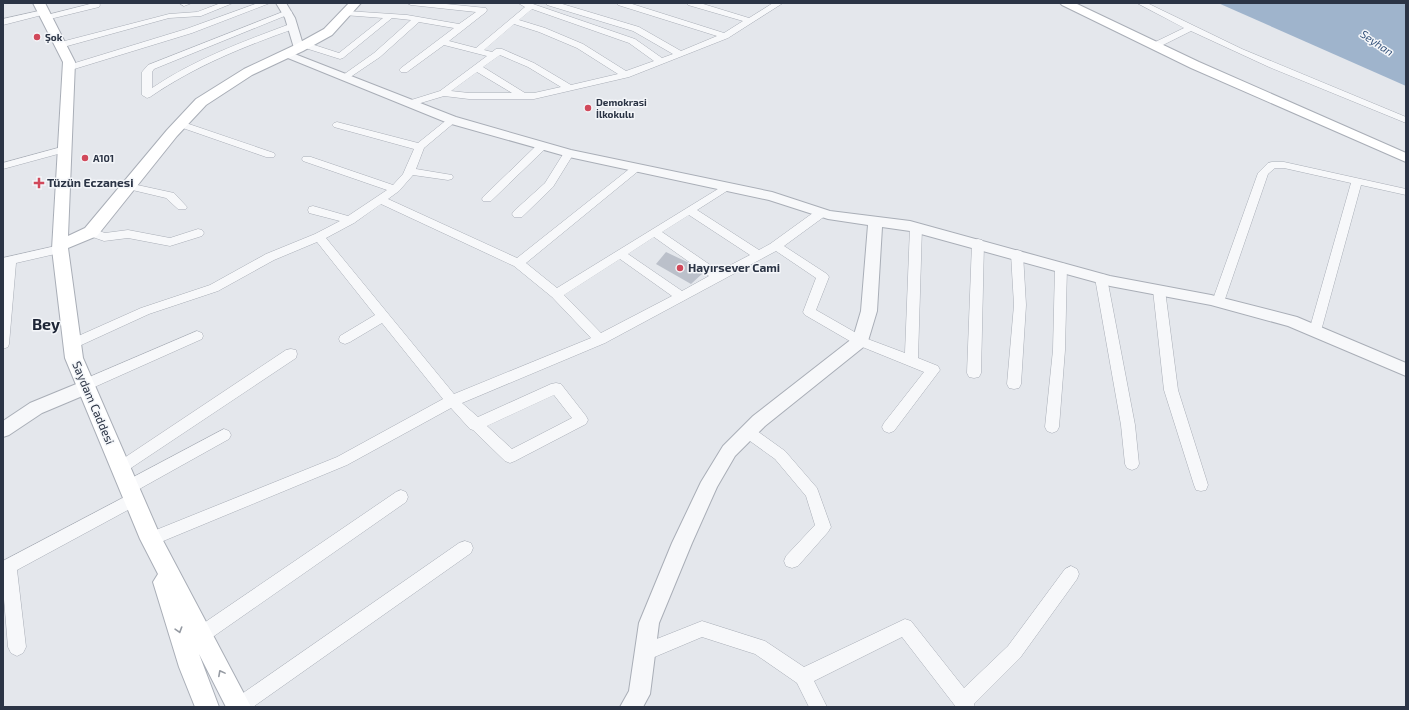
<svg xmlns="http://www.w3.org/2000/svg" width="1409" height="710" font-family="'Exo 2',sans-serif">
  <style>
    .water { fill: #9fb4cc }
    .building { fill: #bbc0ca }
    .lines { fill: none; stroke-linecap: round; stroke-linejoin: round }
    .minor-casing { stroke: #a9aeb7; stroke-width: 1 }
    .tertiary-casing { stroke: #a9aeb7; stroke-width: 2 }
    .secondary-casing { stroke: #a9aeb7; stroke-width: 2 }
    .minor { fill: #f7f8fa; fill-rule: evenodd }
    .tertiary { fill: #f7f8fa; fill-rule: evenodd }
    .secondary { fill: #fff; fill-rule: evenodd }
    .oneway { stroke: #959aa2 }
    .poi-dot { fill: #d1495b; stroke: #f4f6f9; stroke-width: 1.5 }
    .labels { text-anchor: middle; stroke-width: 3; stroke-linejoin: round; paint-order: stroke }
    .far-poi-label { font-size: 10px; font-weight: bold; fill: #2b3445; stroke: #f4f6f9; text-anchor: start }
    .far-water-label { font-size: 11px; font-style: italic; fill: #34527a; stroke: #f4f6f9 }
    .poi-label { font-size: 12px; font-weight: bold; fill: #2b3445; stroke: #f4f6f9; text-anchor: start }
    .street-label { font-size: 12px; fill: #2b3445; stroke: #f4f6f9 }
    .district-label { font-size: 16px; font-weight: bold; fill: #1d2536; stroke: #f4f6f9 }
  </style>
  <rect width="100%" height="100%" fill="#e4e7ec"/>
  <!-- water -->
  <path class="water" d="M1218,3h188v83z"/>
  <!-- building -->
  <path class="building" d="M666,252l21,10 16,11 -12,11 -35,-20z"/>
  <g class="lines">
    <defs>
      <path id="minor" d="M94,3h5l1,2 -1,2 -53,13 -4,-2 1,-2z
        M179,3h13l-8,3z
        M221,3h12l-32,13 -32,2 -109,30 -4,-3 1,-2 112,-29 28,-2z
        M258,3h12l-78,30 -121,37 -3,1 -5,-3 2,-2 121,-37z
        M407,3h29l50,5 1,2 -1,2 -37,29 27,7 49,-41 -7,-4h12l105,36 27,19 11,-4 -40,-23 -86,-26 -1,-2h13l80,24 42,24 36,-15 -99,-31 -1,-2h12l95,30 19,-12 -55,-16 -1,-2h13l49,15 24,-15h10l-55,35 -99,39 -95,22h-65l-25,-3 -30,9h-6l-2,-2 2,-2 32,-10 47,-35 -43,-11 -37,27h-6l-2,-2 2,-2 53,-40 -35,-6 -39,35 -34,23 -5,-3 2,-2 31,-22 37,-33 -19,-2 -49,40 -3,1 -38,-12 -1,-2 4,-3 34,11 44,-35 -39,-3 -1,-2 1,-2h3l60,4 52,9 17,-12 -65,-7zM532,9l97,34 25,18 -28,10 -43,-27 -38,-16 -26,-8zM514,24l25,8 38,16 41,26 -47,11 -37,-22 -32,-14h-6l-4,3 -8,-2zM500,55l28,12 33,20 -27,6h-9l-42,-26zM477,72l35,21h-43l-18,-2z
        M1137,3h10l95,46 164,68v6l-137,-56 -78,-36 -34,17h-6l-1,-2 1,-2 33,-16z
        M43,10l4,2 -1,2 -43,11v-6z
        M285,11h6l1,2 -138,56 -2,3v16c43,-29 90,-46 138,-64h6l1,2 -1,2c-53,19 -99,37 -146,69l-3,1 -5,-3v-23l6,-7z
        M452,117l3,1 2,2 -2,2 -31,26 -8,21 36,6 1,2 -1,2 -4,1 -35,-5 -14,16 -11,8 129,59 116,-92h8l1,2 -116,95 31,25 169,-104 5,3 -1,2 -33,21 62,40 11,-6 47,-34h8l2,3 -2,3 -41,30 43,28 2,3 -13,33 49,28 40,15 5,-126 2,-3h8l2,3 -4,131 20,8 2,4 -46,61 -5,2 -5,-2 -2,-4 2,-4 40,-51 -69,-28 -50,-29 -2,-3 13,-34 -40,-27 -171,92 -143,60 16,14 73,-33 5,-1 5,1 25,32 2,4 -2,4 -71,37 -5,2 -5,-2 -32,-31 -3,-1 -19,-21 -104,57 -191,79 -5,2 -5,-2 -3,-5 3,-5 191,-77 106,-58 -61,-76 -32,19 -5,2 -5,-2 -1,-3 1,-3 35,-21 -58,-73 -43,18 -56,31 -69,23 -72,33 -5,2 -5,-2 -1,-3 1,-3 74,-33 69,-23 56,-31 49,-20 25,-13 -31,-8 -1,-3 1,-3 4,-1 35,10 39,-26 -84,-29 -1,-2 1,-2h8l82,28 10,-11 11,-25 -80,-22 -2,-2 2,-2 3,-1 81,21 31,-25zM381,204l133,62 38,31 39,41 -137,56 -128,-156 28,-15zM689,215l61,40 -31,16 -57,-39zM654,237l55,39 -27,15 -54,-37zM620,259l52,37 -71,37 -37,-38zM554,395l18,23 -60,31 -25,-23z
        M180,121l94,32 1,2 -1,2h-8l-89,-31 -2,-2 2,-2z
        M542,143l5,3 -1,2 -55,53h-8l-1,-2 1,-2 55,-53z
        M65,146l4,1 1,2 -1,2 -66,18v-6z
        M569,150l5,3 -21,34 -31,30h-8l-2,-3 2,-3 31,-28 20,-32z
        M1272,162h12l122,27v6l-45,-10 -40,146 -2,3 -4,2 -4,-2 -2,-3 42,-148 -67,-15h-9l-7,6 -44,128 -2,3 -4,1 -4,-1 -2,-3 46,-129 10,-10z
        M128,183l46,10 13,14 -1,2h-8l-12,-11 -42,-10 -1,-2 1,-2z
        M91,228l14,5 23,-3 42,8 28,-9 4,1 2,3 -2,3 -32,10 -42,-8 -24,3 -17,-6 -2,-3 2,-3z
        M978,239l4,1 2,3 -3,130 -2,4 -5,1 -5,-1 -2,-4 5,-130 2,-3z
        M60,245l4,1 2,3 -2,3 -48,11 -7,81 -1,3 -5,2v-91z
        M1017,250l4,1 2,3 3,51 -5,79 -2,4 -5,1 -5,-1 -2,-4 7,-79 -3,-51 2,-3z
        M1061,263l4,1 2,3 -2,83 -6,77 -2,4 -5,2 -5,-2 -2,-4 8,-77 2,-83 2,-3z
        M1101,274l4,1 2,3 28,147 4,39 -2,4 -5,2 -5,-2 -2,-4 -4,-39 -26,-147 2,-3z
        M1159,286l4,1 2,3 13,100 30,95 -2,5 -5,1 -5,-1 -2,-5 -30,-95 -11,-100 2,-3z
        M197,331l5,2 1,3 -1,3 -112,50 -5,1 -5,-1 -2,-4 2,-4z
        M291,349l5,1 1,4 -1,4 -171,114 -5,2 -5,-2 -2,-4 2,-4 171,-114z
        M748,426l5,2 32,23 32,37 14,39 -3,5 -30,34 -6,2 -6,-2 -2,-5 2,-5 29,-31 -9,-29 -31,-37 -32,-23 -2,-4 2,-4z
        M224,429l5,2 2,4 -2,4 -95,53 -5,1 -5,-1 -2,-5 2,-5z
        M401,490l5,2 2,5 -2,5 -199,139 -6,2 -6,-2 -2,-6 2,-6 201,-137z
        M134,492l5,2 2,5 -2,5 -122,66 9,77 -3,6 -6,3 -6,-3 -3,-6 -5,-60v-26z
        M465,541l6,2 2,5 -2,5 -218,154h-23l3,-7 226,-157z
        M1071,566l6,3 2,5 -2,5 -57,79 -46,46 1,3h-19l-54,-70 -88,44 13,26h-18l-12,-24 -42,-29 -53,-17 -57,24 -6,-3 -3,-6 3,-6 63,-25 63,20 39,26 101,-48 6,2 53,67 44,-42 57,-77z"/>
      <path id="tertiary" d="M276,3h10l9,15 9,30 -1,2h-8l-1,-2 -9,-30z
        M287,51l169,66 115,33 201,42 58,19 80,10 200,55 101,19 86,22 109,46v13l-118,-50 -77,-21 -101,-19 -200,-55 -28,-4 -5,84 -9,30 -2,4 -101,81 -30,30 -18,31 -25,56 -33,80 -9,71 -7,13h-23l9,-16 10,-68 33,-80 29,-61 22,-36 30,-30 100,-78 8,-27 7,-86 -40,-6 -59,-19 -200,-43 -121,-34 -165,-67 -1,-2 1,-2z
        M86,380l6,2 2,5 -2,5 -50,21 -33,22 -6,2v-16l27,-18z"/>
      <path id="secondary" d="M33,3h12l30,59 -7,174 17,-8 82,-98 29,-31 48,-30 51,-24 29,-16 25,-26h12l-29,32 -29,16 -51,24 -46,30 -29,31 -80,100 -29,12 15,110 76,175 92,174h-25l-27,-53 20,53h-24l-16,-40 -26,-85 5,-8 -18,-35 -75,-181 -13,-109 11,-187z
        M1060,3h15l124,59 207,91v9l-215,-94 -129,-63z"/>
    </defs>
    <!-- minor casing -->
    <use href="#minor" class="minor-casing"/>
    <!-- tertiary casing -->
    <use href="#tertiary" class="tertiary-casing"/>
    <!-- secondary casing -->
    <use href="#secondary" class="secondary-casing"/>
    <!-- minor -->
    <use href="#minor" class="minor"/>
    <!-- tertiary -->
    <use href="#tertiary" class="tertiary"/>
    <!-- secondary -->
    <use href="#secondary" class="secondary"/>
  </g>
  <!-- one-way arrows -->
  <defs><path id="oneway-chevron" d="M-2-3.5L2.5 0L-2 3.5" fill="none" stroke-width="1.6" stroke-linecap="round" stroke-linejoin="round"/></defs>
  <g class="oneway">
    <use href="#oneway-chevron" transform="translate(179 630) rotate(73)"/>
    <use href="#oneway-chevron" transform="translate(221 673) rotate(-118)"/>
  </g>
  <!-- markers -->
  <g class="poi-dot">
    <circle cx="37" cy="37" r="4"/>
    <circle cx="588" cy="108" r="4"/>
    <circle cx="85" cy="158" r="4"/>
    <path d="M37 177h4v4h4v4h-4v4h-4v-4h-4v-4h4z"/>
    <circle cx="680" cy="268" r="4"/>
  </g>
  <g class="labels">
    <!-- far-poi labels -->
    <g class="far-poi-label">
      <text x="45" y="41">Şok</text>
      <text x="596" y="106">Demokrasi<tspan x="596" dy="12">İlkokulu</tspan></text>
      <text x="93" y="162">A101</text>
    </g>
    <!-- far-water labels -->
    <g class="far-water-label">
      <text transform="translate(1377 43) rotate(34)" y="4">Seyhan</text>
    </g>
    <!-- poi labels -->
    <g class="poi-label">
      <text x="47" y="187">Tüzün Eczanesi</text>
      <text x="688" y="272">Hayırsever Cami</text>
    </g>
    <!-- street labels -->
    <g class="street-label">
      <text transform="translate(93 403) rotate(67)" y="4">Saydam Caddesi</text>
    </g>
    <!-- district labels -->
    <g class="district-label">
      <text x="46" y="330">Bey</text>
    </g>
  </g>
  <!-- border -->
  <rect width="1409" height="710" fill="none" stroke="#2b3445" stroke-width="8"/>
</svg>
